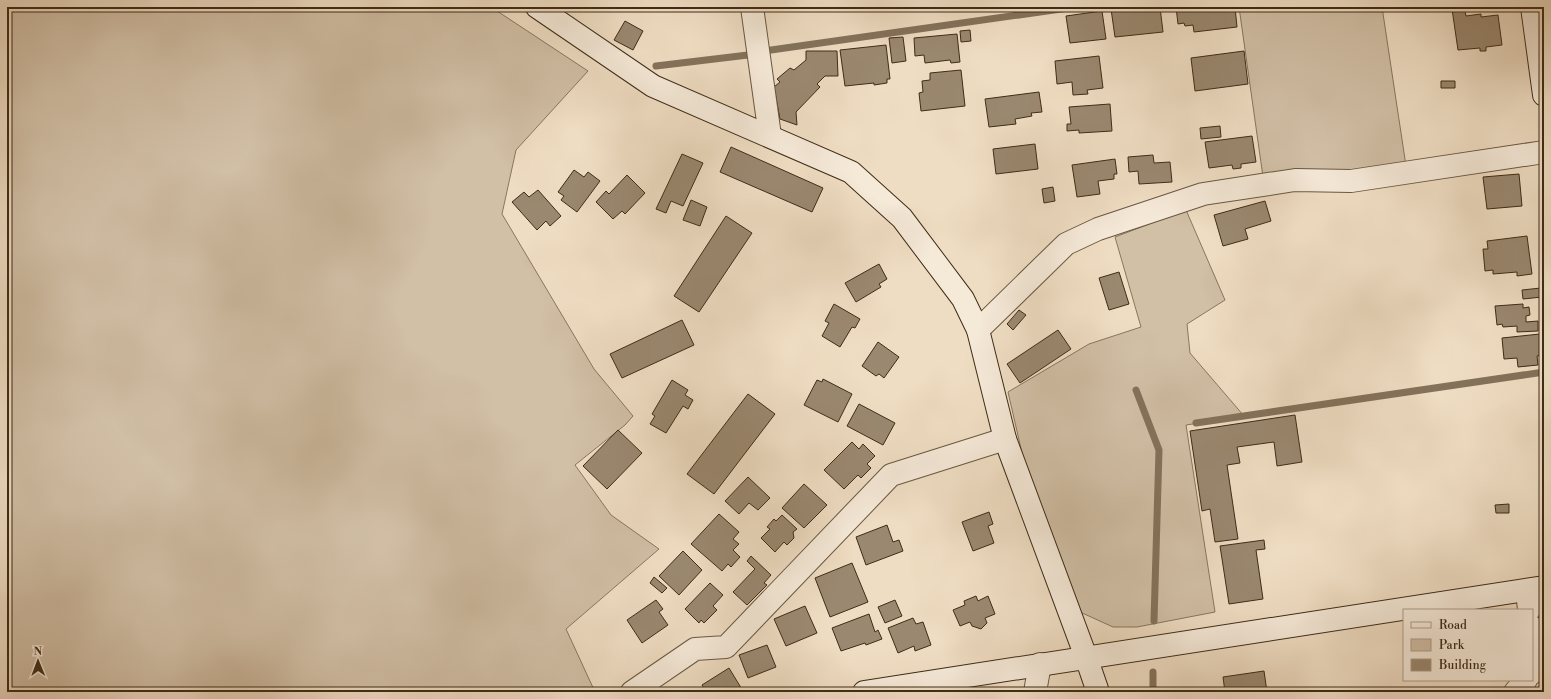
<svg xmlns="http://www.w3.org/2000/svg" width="1551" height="699" font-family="'Libre Bodoni',serif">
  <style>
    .green { fill: #d1bfa6; stroke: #88765e }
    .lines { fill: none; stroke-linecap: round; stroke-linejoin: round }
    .stream { stroke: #84725b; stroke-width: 7 }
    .building { fill: #9a8870; stroke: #3e2c17 }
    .street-casing { stroke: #6a5842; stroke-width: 24 }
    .secondary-casing { stroke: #3e2c17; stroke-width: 24 }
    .street { stroke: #f5e9d8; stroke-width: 22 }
    .secondary { stroke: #f5e9d8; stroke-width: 22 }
  </style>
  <rect width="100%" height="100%" fill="#efddc3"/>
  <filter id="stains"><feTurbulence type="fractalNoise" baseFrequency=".005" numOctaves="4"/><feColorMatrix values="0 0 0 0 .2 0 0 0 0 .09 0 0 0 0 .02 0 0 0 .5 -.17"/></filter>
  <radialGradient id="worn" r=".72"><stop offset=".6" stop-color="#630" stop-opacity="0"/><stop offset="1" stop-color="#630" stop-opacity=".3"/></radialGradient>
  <!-- green -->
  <path class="green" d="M7,7h484l97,64 -72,79 -14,64 92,155 39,47 -8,9 -50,40 36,50 48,34 -93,80 29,63h-588z
    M1239,7h143l24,159 -143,11z
    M1186,210l39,90 -38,24 3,29 54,63 -58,9 29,187 -78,15h-24l-33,-15 -55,-146 -17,-74 81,-48 52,-17 -26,-90z"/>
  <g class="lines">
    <!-- stream -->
    <path class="stream" d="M764,51l311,-44
      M656,66l92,-11
      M1136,390l23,60 -5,171
      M1196,423l348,-51
      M1153,692v-20"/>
  </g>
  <!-- building -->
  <path class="building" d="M1129,7h31l3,25 -48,5 -4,-28z
    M1176,7h59l2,20 -43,5 -1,-7 -8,1 -1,-3 -6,1z
    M1464,7l2,9 15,-2v3l17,-2 4,30 -16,2v4h-6v-3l-22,2 -6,-41z
    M1102,11l4,28 -36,4 -4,-27z
    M625,21l18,10 -10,19 -19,-10z
    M970,30l1,11 -10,1 -1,-11z
    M957,34l3,28 -9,1 -1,-3 -25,3 -1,-8 -9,1 -1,-18z
    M903,37l3,24 -14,2 -3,-25z
    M886,45l4,34h-3v4l-13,2v-2l-29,3 -5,-36z
    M806,51h31l1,25h-13l-8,8 3,3 -24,25 1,13 -17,-6 -6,-32 6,-5 -3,-3 13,-11 4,2 12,-10z
    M1244,51l4,33 -53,7 -4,-33z
    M1099,56l4,32 -16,2 1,4 -15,1 -1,-13 -15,2 -2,-23z
    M961,70l4,36 -44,5 -2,-18 4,-1 -1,-11 8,-1v-7z
    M1441,81h14v7h-14z
    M1039,92l3,20 -11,1 1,3 -17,3 1,5 -27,3 -4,-28z
    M1110,104l2,27 -33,2v-3l-12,1v-7h4l-2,-17z
    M1220,126l1,11 -20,2 -1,-11z
    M1252,136l4,26 -15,2v4l-8,1 -1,-4 -23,3 -4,-26z
    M1035,144l3,25 -42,5 -3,-25z
    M731,147l92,41 -11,24 -92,-40z
    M682,154l21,9 -20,43 -12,-5 -5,12 -10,-4z
    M1153,155l1,8 16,-1 2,20 -33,2 -1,-13 -9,1 -1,-15z
    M1115,159l2,15h-3v5l-16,2 2,13 -23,3 -5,-32z
    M574,170l10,7 4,-5 12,9 -23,31 -16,-12 3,-4 -6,-4z
    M1519,174l3,32 -35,3 -4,-32z
    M627,175l18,18 -20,21 -3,-3 -9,8 -17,-17 10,-11 3,3z
    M1053,187l2,14 -11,2 -2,-14z
    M538,190l23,26 -11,10 -4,-5 -9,9 -25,-28 12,-10 5,5z
    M691,200l16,7 -7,19 -17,-6z
    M1265,201l6,20 -26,8 3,10 -25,7 -9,-31z
    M726,216l26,17 -53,79 -25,-16z
    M1527,236l5,38 -15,2v-4l-24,2v-4l-8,1 -2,-22h5l-1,-8z
    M879,264l8,15 -8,5 2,3 -25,15 -11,-19z
    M1119,272l10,32 -20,6 -10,-32z
    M1541,288l1,9 -19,2 -1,-9z
    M834,304l26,15 -5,9 -3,-1 -12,20 -18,-11 7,-13 -4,-2z
    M1523,304v4l6,-1 1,8 -4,1v6l12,-1v10l-21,1v-6l-14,1 -1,-3 -5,1 -2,-19z
    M1019,310l7,5 -13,15 -6,-6z
    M682,320l12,25 -72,33 -12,-24z
    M1058,330l13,19 -51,34 -13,-19z
    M1540,334l2,21 -5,1 1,9 -20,2 -1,-9 -13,1 -2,-21z
    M878,342l21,15 -15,21 -5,-4 -3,2 -14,-10z
    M823,379l29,15 -14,28 -34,-17 13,-25 5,2z
    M672,380l16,10 -3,5 8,5 -5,9 -5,-3 -17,27 -16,-9 5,-8 -3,-2z
    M748,394l27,20 -61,80 -27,-20z
    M859,404l36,19 -12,22 -36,-19z
    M1295,415l7,47 -25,4 -3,-24 -37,5 3,16 -13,2 11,74 -23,3 -5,-33 -8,2 -12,-80z
    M618,430l24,23 -35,36 -24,-23z
    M852,442l7,7 4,-5 12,12 -8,8 4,4 -10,10 -3,-3 -14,14 -20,-19z
    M748,477l22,21 -12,12 -9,-7 -10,11 -14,-13z
    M804,484l23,21 -23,23 -22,-20z
    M1509,504v9h-13l-1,-8z
    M989,512l4,12 -5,2 6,17 -21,8 -11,-29z
    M719,514l20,18 -6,7 6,5 -6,6 7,7 -9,10 -3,-3 -6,7 -31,-27z
    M782,515l15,14 -4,3 1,6 -7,7 -3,-3 -9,10 -14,-14 9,-9 -3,-2 7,-8 2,2z
    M887,525l6,17 6,-2 4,11 -37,14 -10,-28z
    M1264,540l1,9 -9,1 7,49 -34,5 -9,-58z
    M683,551l19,19 -23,25 -20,-19z
    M751,556l20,19 -7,8 3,2 -20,20 -14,-13 22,-23 -8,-8z
    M852,563l16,39 -38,15 -15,-39z
    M654,577l13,11 -5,5 -12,-10z
    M710,583l13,12 -10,11 4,4 -13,13 -3,-3 -2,3 -14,-14z
    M976,596l2,5 10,-5 7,18 -10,4 2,5 -6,6 -9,-3 -2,-4 -10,4 -7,-16 12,-5 -1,-4z
    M656,600l7,9 -4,3 9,13 -26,18 -15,-23z
    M895,600l7,16 -17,7 -7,-16z
    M805,606l12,27 -31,13 -12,-27z
    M869,614l6,18 3,-2 4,9 -16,6 -1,-2 -24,8 -9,-23z
    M913,618l3,6 7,-2 8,23 -16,6 -1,-5 -16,7 -10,-25z
    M767,645l9,22 -28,11 -9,-23z
    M729,668l14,23 -37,1 -4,-7z
    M1264,671l3,21h-42l-2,-15z"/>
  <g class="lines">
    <defs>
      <path id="street" d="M752,7l18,129
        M978,330l88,-86 32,-15 105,-35 92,-14 56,1 193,-29
        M1527,590l2,20
        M1532,627l6,39 -6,7
        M632,692l63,-43 31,-2 165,-172 114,-36
        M1035,692l5,-28
        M1515,692l11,-12"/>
      <path id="secondary" d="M537,7l116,79 198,86 51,46 61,81 15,31 27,109 81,218 12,35
        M1532,7l12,88
        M864,692l680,-105"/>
    </defs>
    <!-- street casing -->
    <use href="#street" class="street-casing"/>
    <!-- secondary casing -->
    <use href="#secondary" class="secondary-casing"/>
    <!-- street -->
    <use href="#street" class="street"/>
    <!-- secondary -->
    <use href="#secondary" class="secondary"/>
  </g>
  <!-- margin -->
  <rect width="1551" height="699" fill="none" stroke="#efddc3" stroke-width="24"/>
  <rect x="8" y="8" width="1535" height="683" fill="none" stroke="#3e2c17" stroke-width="2"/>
  <rect x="12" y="12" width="1527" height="675" fill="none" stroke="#3e2c17"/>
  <!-- legend -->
  <rect x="1403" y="609" width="130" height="72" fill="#f5e9d8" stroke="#ac9d8b"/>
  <rect x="1411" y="622" width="20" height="6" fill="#f5e9d8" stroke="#ac9d8b"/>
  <text x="1439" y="629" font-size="12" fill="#3e2c17">Road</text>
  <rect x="1411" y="639" width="20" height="12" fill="#d1bfa6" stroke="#ac9d8b"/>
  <text x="1439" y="649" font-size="12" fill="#3e2c17">Park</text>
  <rect x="1411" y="659" width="20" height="12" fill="#9a8870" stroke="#ac9d8b"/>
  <text x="1439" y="669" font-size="12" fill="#3e2c17">Building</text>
  <!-- north arrow -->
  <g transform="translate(38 661) rotate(359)" stroke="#f5e9d8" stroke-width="3" paint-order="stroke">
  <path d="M0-3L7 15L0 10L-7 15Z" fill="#3e2c17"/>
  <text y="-6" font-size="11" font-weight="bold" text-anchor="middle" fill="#3e2c17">N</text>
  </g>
  <rect width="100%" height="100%" filter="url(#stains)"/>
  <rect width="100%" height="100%" fill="url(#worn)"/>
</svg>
